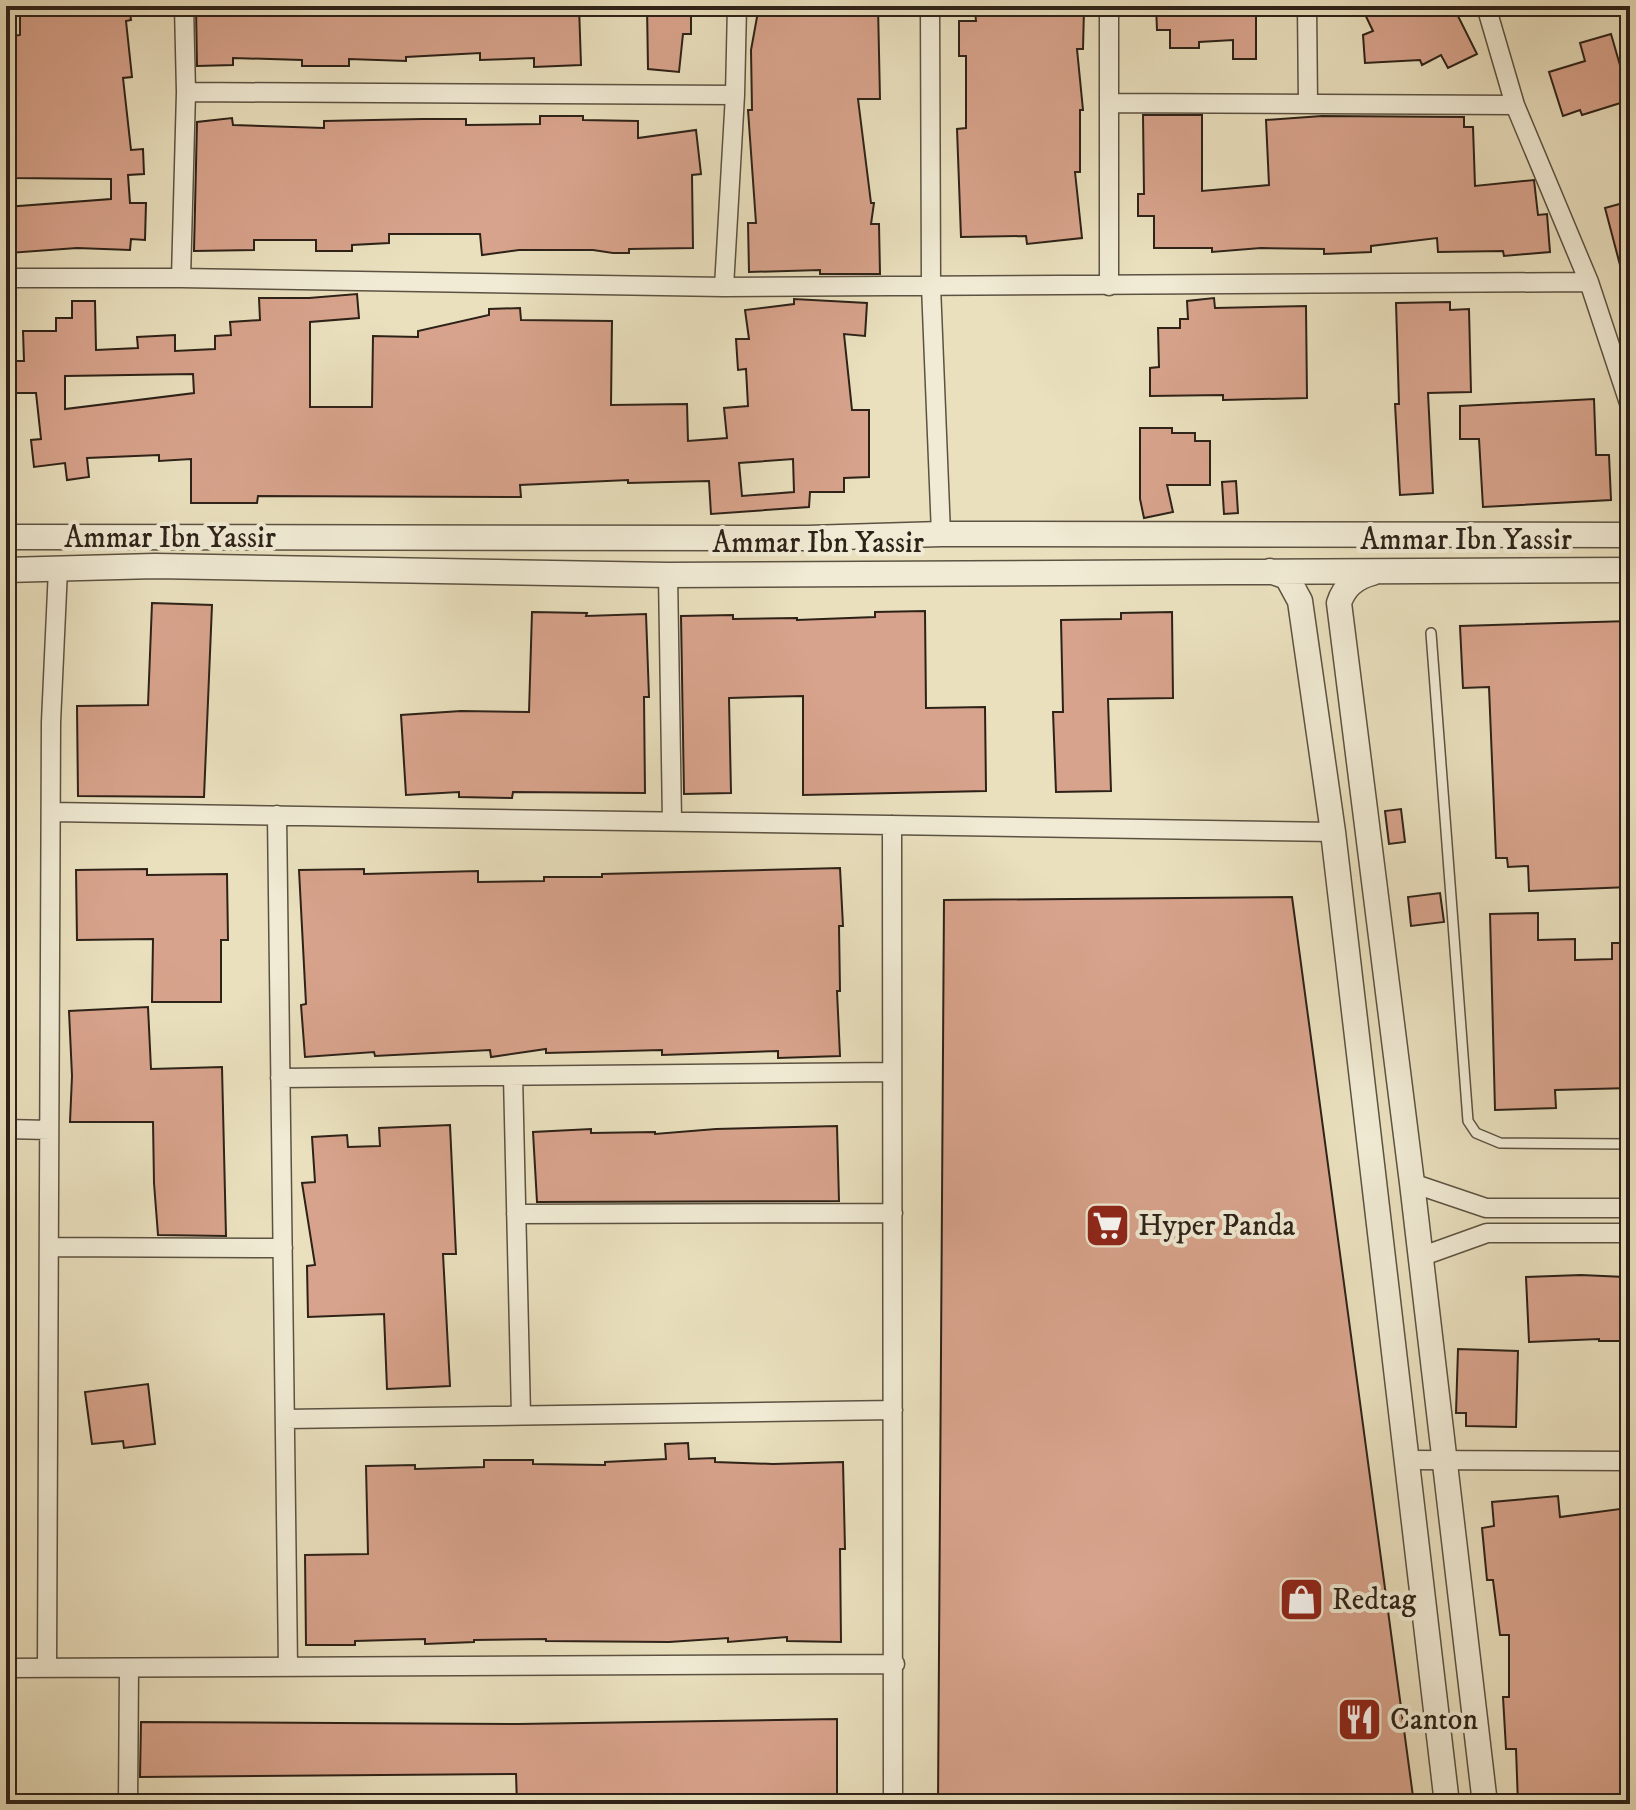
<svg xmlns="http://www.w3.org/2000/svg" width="1636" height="1810" font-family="'IM FELL DW Pica',serif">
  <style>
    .building { fill: #d8a38c; stroke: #2d2218; stroke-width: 2; fill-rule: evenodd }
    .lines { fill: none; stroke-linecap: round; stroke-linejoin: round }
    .service-casing { stroke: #5c5242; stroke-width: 12 }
    .minor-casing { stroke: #5c5242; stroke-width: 21 }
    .tertiary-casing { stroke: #5c5242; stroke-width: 27 }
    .service { stroke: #f1ebd5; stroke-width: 9 }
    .minor { stroke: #f1ebd5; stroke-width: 18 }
    .tertiary { stroke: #f1ebd5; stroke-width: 24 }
    .labels { text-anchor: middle; stroke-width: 8; stroke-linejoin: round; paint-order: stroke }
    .street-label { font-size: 30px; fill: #2d2218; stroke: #f1ebd5 }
    .poi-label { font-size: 30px; fill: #2d2218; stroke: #f1ebd5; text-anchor: start }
  </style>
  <rect width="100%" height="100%" fill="#eae0be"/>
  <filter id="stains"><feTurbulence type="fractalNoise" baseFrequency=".0025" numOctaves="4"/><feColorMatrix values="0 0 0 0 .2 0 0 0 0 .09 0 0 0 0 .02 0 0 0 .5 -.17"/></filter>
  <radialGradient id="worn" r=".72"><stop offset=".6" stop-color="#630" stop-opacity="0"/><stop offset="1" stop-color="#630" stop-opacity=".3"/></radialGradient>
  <!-- building -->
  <path class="building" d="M20,6h109l2,14 -5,1 6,56 -9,1 8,72 12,-1 1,25 -16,1 2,28h16l-1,37 -14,-1 -1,11 -53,-2 -68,5 -3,-46 105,-8v-20l-97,-1v-8l-8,-1v-86h4l-4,-46 14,-2z
    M463,6l1,3 115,-3 2,59 -47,2v-9l-54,2v-7l-74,4v4l-57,-2v7h-47v-6l-69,-2v7l-36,1 -1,-59z
    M647,6h44v28h-8l-4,38 -31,-3z
    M759,6h119l2,93h-22l13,104h3l-3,21h8l1,50h-60v-4l-71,2 -1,-49h8l-8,-113h4l-1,-60z
    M1156,6h100v53h-23v-19l-34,2v6h-29v-18h-13z
    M1361,6h92l24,48 -29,14 -7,-13 -19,10 -2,-5 -55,3 -2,-28 10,-4z
    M1026,8l58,1 -1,40h-6l6,61h-3v62h-5l7,66 -55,6 -1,-8 -65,1 -4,-108 9,-1v-72h-7v-35h17l-1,-10 51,-1z
    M1611,34l19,66 -48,15 -2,-5 -17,6 -14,-44 36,-11 -5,-18z
    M1143,115h59v76l67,-6 -3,-65 56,-4 142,1v10h9l2,59 59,-6 4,35 9,-1 3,38 -46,4 -1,-5 -65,1 -1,-14 -66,8v6l-47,2v-5l-63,-1 -49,4v-4h-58v-32h-16v-22h6z
    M540,116h43v4l55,1v17l58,-8 5,44 -9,1 1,73 -64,1v4h-16l-20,-3h-74l-37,5 -2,-21h-91v9l-37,2v6h-36v-11h-62v10l-60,1 3,-129 35,-4 1,7 91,3v-7l98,-2h44v6l74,-1z
    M1630,201v82l-5,1 -20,-76z
    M357,294l2,24 -49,4v85h62l1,-71 45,1v-6l71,-16v-6l31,-1 1,12 91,1 -1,84 76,-1 1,37 39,-3 -3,-30 24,-2 -2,-37 -8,1 -2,-31h13l-4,-29 49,-6v-5l73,4 -2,33 -21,-2 8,76h17v67l-25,1v14h-34l-1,15 -98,7 -2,-33 -81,2v-3l-108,5 1,12 -263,-1 -1,7h-66v-44l-32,2v-6l-72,3 2,19 -22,3 -2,-17 -31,4 -3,-27 10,-1 -5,-46h-22v-32h10l-1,-30h33v-13h16v-17h23l1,49 42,-2 -1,-11 38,-2v16l40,-2v-13l16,-1 -1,-13 30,-2 -1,-22h50zM193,374l1,19 -129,16v-33zM793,459l1,33 -52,4 -3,-33z
    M1214,298l1,10 91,-2 1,92 -84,2v-5l-73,1v-28l9,-1 -1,-39h22v-9h8l-1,-18z
    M1450,302v8l19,-1 2,83 -43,1 5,100 -33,2 -5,-91h4l-3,-101z
    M1594,399l2,56h13l2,45 -128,7 -4,-68h-19v-33z
    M1140,428h32v5h23v8h15v44h-43l6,27 -29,6 -4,-19z
    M1236,481l2,32 -14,1 -2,-32z
    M152,603l60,2 -8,192 -126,-1 -1,-90 71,-1z
    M925,611l1,97 59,-1 1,84 -183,4v-99l-74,2 2,95 -47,1 -3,-178 52,-1v4l64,-1v2l78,-3v-5z
    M532,612l55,1 -1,3 60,-2 3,83h-5l1,96 -132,-1 -1,6 -53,-1v-5l-53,3 -5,-80 60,-4 68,1z
    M1172,612l1,86 -65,1 3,92 -55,1 -3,-80h10l-2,-92 60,-1v-6z
    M1630,621v266l-101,4 -1,-25 -20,1 -1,-9h-11l-7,-171 -26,1 -3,-62z
    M1401,809l4,33 -16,2 -4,-33z
    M840,868l3,58h-4l1,65h-3l3,65 -62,2v-7l-116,4v-5l-116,3v-4l-55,8 -1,-7 -115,6 -1,-4 -69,5 -4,-52 5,-1 -7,-134 65,-1v5l114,-3v11l66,-1v-4h58v-3z
    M147,869v6l80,-1 1,66h-7v62h-69l1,-63 -76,1 -1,-70z
    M1440,893l4,29 -33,4 -3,-29z
    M1292,897l122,907h-476l6,-904z
    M1538,913v27l37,-1v21l37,-1v-16h18v145l-75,2 1,18 -61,2 -5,-196z
    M148,1007l3,62 71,-2 4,169 -68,-1 -4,-52 -1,-61h-83l2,-46 -3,-65z
    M450,1125l6,129h-13l7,132 -63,3 -3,-75 -76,3 -1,-51 8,-1 -13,-82 13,-1 -3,-45 35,-2 1,12 32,-1 -1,-18z
    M837,1126l2,75 -302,1 -4,-70 58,-3v4l64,-1v2l61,-5z
    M1581,1275l44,2v20h5v44h-31v-2l-70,3 -3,-65z
    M1458,1349l60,2 -2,76 -50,-1v-13h-10z
    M148,1384l7,60 -31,4 -1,-7 -31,3 -7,-52z
    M688,1443l1,16 26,-1v4l58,2 70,-2 2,87h-5l1,93 -54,-1v-4l-59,5v-4l-59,4 -123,-1v-2l-72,1v2l-49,2v-5l-70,2v4h-49l-1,-90 63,-1 -2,-88 49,-1v4l69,-2v-7h49v4l72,1v-3l61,-3 -1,-15z
    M1558,1496l2,21 67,-9 3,21v275h-112l-2,-55h-10l-3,-52h6v-62h-9l-7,-55h-6l-5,-52 12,-2 -2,-24z
    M837,1719v85h-320l-1,-30 -376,3 1,-55 377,2z"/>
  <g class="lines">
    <defs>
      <path id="service" d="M1431,633l37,488 8,12 24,10 130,1
        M226,1799v5
        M360,1804v-5"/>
      <path id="minor" d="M930,6l1,280 10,248
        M1307,6l1,98
        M1486,6l29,99 74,177 41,124
        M186,92l549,3
        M1109,103l406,2
        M6,278h175l543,9 865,-5
        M181,278l5,-186 -2,-86
        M1109,286v-280
        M724,287l11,-192 2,-89
        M668,575l4,246
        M51,812l1282,20
        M277,815l11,852
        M892,825l1,979
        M513,1076l8,339
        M280,1078l612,-6
        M6,1129l43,1
        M1412,1183l74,25h144
        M516,1214l377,-1
        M49,1247l234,1
        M1420,1257l67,-24h143
        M285,1419l608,-9
        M1406,1460l224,1
        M6,1668l889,-4
        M47,1668l4,-946 7,-153
        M128,1804l1,-136"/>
      <path id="tertiary" d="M6,537l802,1 133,-4 689,1
        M6,570l149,-4 513,9 962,-5
        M1270,571l17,6 13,24 33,231 114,972
        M1372,573c-16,4 -28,14 -33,30l73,580 73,621"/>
    </defs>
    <!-- service casing -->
    <use href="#service" class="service-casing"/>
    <!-- minor casing -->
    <use href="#minor" class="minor-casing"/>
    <!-- tertiary casing -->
    <use href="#tertiary" class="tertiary-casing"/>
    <!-- service -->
    <use href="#service" class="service"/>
    <!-- minor -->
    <use href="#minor" class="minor"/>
    <!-- tertiary -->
    <use href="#tertiary" class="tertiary"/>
  </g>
  <!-- icons -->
  <defs>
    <symbol id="supermarket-square" viewBox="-11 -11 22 22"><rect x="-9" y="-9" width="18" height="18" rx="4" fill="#8f2418" stroke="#f1ebd5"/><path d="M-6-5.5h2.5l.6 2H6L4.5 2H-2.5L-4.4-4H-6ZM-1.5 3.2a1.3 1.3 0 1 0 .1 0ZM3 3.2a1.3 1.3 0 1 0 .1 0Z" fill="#fff"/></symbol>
    <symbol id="shop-square" viewBox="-11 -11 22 22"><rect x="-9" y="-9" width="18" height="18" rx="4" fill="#8f2418" stroke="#f1ebd5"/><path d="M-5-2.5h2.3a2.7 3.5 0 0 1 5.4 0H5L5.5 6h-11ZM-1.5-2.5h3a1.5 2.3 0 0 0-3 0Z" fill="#fff"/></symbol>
    <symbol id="restaurant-square" viewBox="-11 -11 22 22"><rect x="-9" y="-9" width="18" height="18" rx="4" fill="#8f2418" stroke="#f1ebd5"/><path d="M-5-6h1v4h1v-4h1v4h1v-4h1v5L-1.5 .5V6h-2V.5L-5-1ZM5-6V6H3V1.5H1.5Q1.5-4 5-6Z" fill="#fff"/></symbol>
  </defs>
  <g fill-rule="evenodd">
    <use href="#supermarket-square" x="1082" y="1200" width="51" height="51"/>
    <use href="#shop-square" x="1276" y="1574" width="51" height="51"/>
    <use href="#restaurant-square" x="1334" y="1694" width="51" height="51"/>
  </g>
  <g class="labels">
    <!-- street labels -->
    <g class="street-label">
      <text x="170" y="547">Ammar Ibn Yassir</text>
      <text x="1466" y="549">Ammar Ibn Yassir</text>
      <text x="818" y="552">Ammar Ibn Yassir</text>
    </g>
    <!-- poi labels -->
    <g class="poi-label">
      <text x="1138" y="1235">Hyper Panda</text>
      <text x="1332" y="1609">Redtag</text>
      <text x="1390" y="1729">Canton</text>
    </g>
  </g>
  <!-- margin -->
  <rect width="1636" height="1810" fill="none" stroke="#eae0be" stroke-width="32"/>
  <rect x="8" y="8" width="1620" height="1794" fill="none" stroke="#2d2218" stroke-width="4"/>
  <rect x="16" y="16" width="1604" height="1778" fill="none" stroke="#2d2218" stroke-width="2"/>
  <rect width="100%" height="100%" filter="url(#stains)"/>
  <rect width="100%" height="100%" fill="url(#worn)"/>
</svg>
